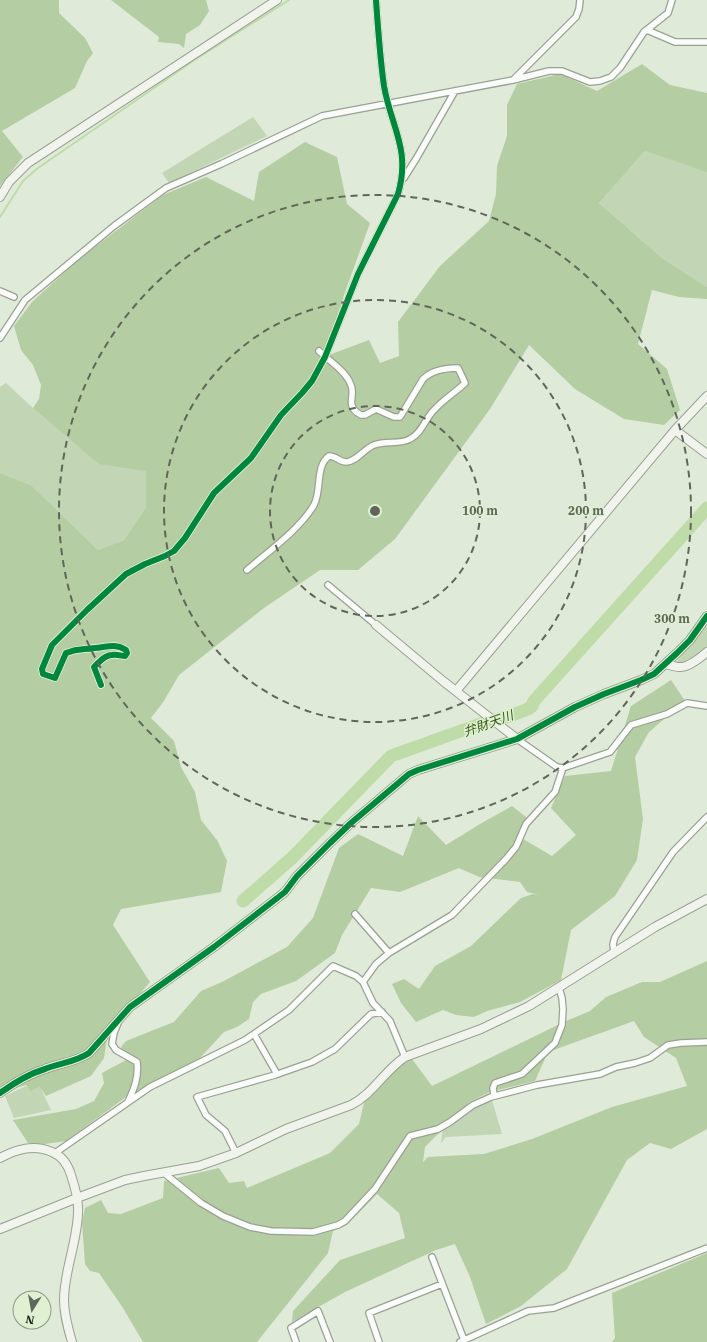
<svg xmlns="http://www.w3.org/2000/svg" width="707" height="1342" font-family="'IBM Plex Serif','Noto Sans JP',serif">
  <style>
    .green { fill: #c2d5b4 }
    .forest { fill: #b5cda2; fill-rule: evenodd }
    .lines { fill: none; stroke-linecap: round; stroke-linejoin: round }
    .stream { stroke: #bedba8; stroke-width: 2 }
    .river { stroke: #bedba8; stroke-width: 13 }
    .street-casing { stroke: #9aa194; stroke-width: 8 }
    .secondary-casing { stroke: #9aa194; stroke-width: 10 }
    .street { stroke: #fafcf9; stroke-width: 5.5 }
    .secondary { stroke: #f0f4ed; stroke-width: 8 }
    .cycleway-casing { stroke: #dff1d2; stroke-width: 8 }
    .cycleway { stroke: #00873e; stroke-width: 6 }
    .ring { fill: none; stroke: #5f675a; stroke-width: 2; stroke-dasharray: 7 5 }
    .labels { text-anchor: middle; stroke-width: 3; stroke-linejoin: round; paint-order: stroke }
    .water-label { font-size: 13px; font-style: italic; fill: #375715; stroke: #dff1d2 }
    .centre { fill: #5f675a; stroke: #dff1d2; stroke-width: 2 }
    .ring-label { font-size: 12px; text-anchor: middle; font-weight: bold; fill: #5f675a; stroke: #dff1d2; stroke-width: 3; stroke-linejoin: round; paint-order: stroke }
  </style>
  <rect width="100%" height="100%" fill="#e0ead9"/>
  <!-- green -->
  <path class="green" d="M253,117l14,19 -98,47 -7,-10z
    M707,140v147l-45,-29 -63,-55 46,-52 49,16z
    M6,383l27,25 66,55 51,5 -4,39 -22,33 -26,10 -67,-65 -31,-12v-86z
    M707,619v39l-23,8h-10z
    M26,1086l4,6 10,-5 11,23 -37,8 -9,-22z
    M491,1097l11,37 -56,3 -5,6 2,-17z"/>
  <!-- forest -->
  <path class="forest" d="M0,0h59v13l26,25 8,15 -6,8 -12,27 -73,43 21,26 -23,29z
    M111,0h95l3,11 -9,14 -14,9 -2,14 -5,-4 -21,-2 1,-5z
    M642,64l28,21 37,8v79l-62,-21 -46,52 63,55 45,29v12l-28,-2 -27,-7 -14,54 29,25 13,41 -16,15 -40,-6 -49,-30 -46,-44 -39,64 -95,130 -37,31h-38l-56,38 -85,67 -15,26 -13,17 23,23 7,26 14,25 6,28 16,20 10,21 -6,31 -100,17 -8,16 37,57 -42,50 -4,26 -13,18 -45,20 -6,-9 -10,5 -4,-7 -26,7v-619l31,12 67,65 26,-10 22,-33v-36l-47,-7 -66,-56 6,-9 2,-14 -8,-20 -12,-15 -7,-24 18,-24 47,-43 84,-64 43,-18 48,24 5,-29 46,-30 32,15 10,47 23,19 -26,72 -18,59 8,9 -5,-8 40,-15 11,23 19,-7 -1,-34 42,-56 49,-45 7,-27 1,-28 10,-30v-31l10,-21 43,-10 37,17z
    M671,680l14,21 -36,31 -14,25 8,62 -6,41 -22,36 -44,34 -10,50 -41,22 -33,9 -13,6 -18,-2 -13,-5 -27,12 -15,-19 -9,-19 12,-5 15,10 16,-23 36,-20 50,-48 12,-4 7,1 -13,-3 -7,-10 -41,-5 -20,-9 -59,24 -29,-4 -29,47 -7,18 -39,28 -35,13 -8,8 -4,17 -12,8 -13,5 -24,26 -74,39 -60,44 -21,3 -17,-1 -15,-23 63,-11 18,-8 10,-18 -2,-10 26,-14 -7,-12 5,-6 48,-19 27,-31 21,-9 65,-35 26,-29 26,-70 19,-14 45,22 15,-40 28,29 34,-21 32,-18 14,11 -3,22 29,17 24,-21 -25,-27 14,-32 46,-5 20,-65z
    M707,961v168l-36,20 -21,-6 -23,17 -60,109 -46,37 -35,18 -16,-47 -15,-33 -19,6 -91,42 -53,30 1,-11 47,-51 65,-22 -6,-25 -22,-19 -30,31 -14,6 -5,22 -71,89h-114l-20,-34 -24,-35 -9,-2 -5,-7 -3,-42 3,-14 16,-8 7,13 13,1 42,-16 1,-17 55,-13 10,15 15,-2 3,7 83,-35 29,-29 6,-25 30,-31 17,-9 20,27 134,-65 24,-10 16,-14 36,-15h18zM634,1021l10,16 32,21 11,28 -75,21 -80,32 -48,15 -56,3 -5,5 2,-15 46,-46 19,-9 45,-11 13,-29z
    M707,1253v89h-95l3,-4 -3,-45z"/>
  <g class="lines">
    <!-- stream -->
    <path class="stream" d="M0,217l23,-36 15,-13 158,-109 93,-59"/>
    <!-- river -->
    <path class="river" d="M243,901l50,-44 98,-101 92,-33 27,-7 18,-7 4,-3 2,-5 173,-193"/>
    <defs>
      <path id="street" d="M647,30l28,12h32
        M514,79l62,-62 3,-8 1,-9
        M404,178l12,-19 39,-68
        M0,291l14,6
        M0,338l25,-38 89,-74 52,-38 55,-24 101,-48 191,-36 36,-9h13l28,11 10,-1 11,-4 9,-9 24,-36 24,-19 4,-13
        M247,570c21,-18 53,-41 67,-65 8,-15 1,-39 15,-49 8,0 10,6 17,6 10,0 19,-14 28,-17 11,-5 26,0 36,-6 13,-7 15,-21 25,-30 9,-10 21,-17 30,-26l-7,-15c-13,0 -26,2 -35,11l-23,38h-6l-18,-8 -11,6h-4c-17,-9 -5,-19 -10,-30 -5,-14 -22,-24 -32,-34
        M328,585l48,40
        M101,685l-7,-18c5,-5 11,-12 18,-12 5,-1 9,1 13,1l2,-3 -1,-3c-11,-7 -19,-3 -31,-2 -12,2 -16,0 -29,5l-11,25 -12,-4 -1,-5 10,-24 35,-35 39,-36 19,-10 20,-8 9,-5 11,-13 29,-45 37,-35 30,-43 21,-22 10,-12 13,-24 33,-83 40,-80c13,-45 -7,-67 -14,-108 -4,-28 -6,-57 -8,-86
        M517,739l40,28 6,1 47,-16 21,-27 36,-11 20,-11 20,3
        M355,914l34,39
        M614,953l-1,-9 2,-7 58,-85 34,-35
        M363,982l13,-18 13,-11 63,-38 54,-56 10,-12 10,-23 29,-32 8,-24
        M118,1023l-4,10 -2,11 4,6 21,12c2,15 -3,27 -9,40
        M254,1034l23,40
        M494,1096l-1,-8 2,-5 27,-9 33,-31 7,-18 1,-16 -1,-11 -3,-10
        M55,1153l95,-66 95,-47 44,-30 44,-44 23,10 7,6 10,21 17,18 15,36
        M236,1153l-11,-22 -19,-16 -9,-18 78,-22 37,-13 23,-13 36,-35 11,-2
        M164,1173l37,30 22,13 27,11 21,4 42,1 25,-7 7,-4 30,-32 35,-53 28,-7 12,-7 23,-17 18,-8 46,-12 63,-11 16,-7 19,-4 15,-5 18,-13 13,-2 26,-1
        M432,1257l32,83
        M296,1342l-5,-14 27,-17 12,31
        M379,1342l-10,-29 73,-29
        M460,1342l68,-31 26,-3 153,-60"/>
      <path id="secondary" d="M0,197l9,-15 19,-19 249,-163
        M675,430l32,24
        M376,625l67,56 74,58
        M666,664c4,1 9,3 13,3 9,1 21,-9 28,-15
        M456,691l219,-261 32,-34
        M0,1093c14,-10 28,-19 45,-24 15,-6 31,-7 44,-16l41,-46 84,-60 71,-55 12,-16 33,-33 21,-20 58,-49 9,-4 99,-31 58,-32 29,-13 37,-14 13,-6 23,-21 13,-13 17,-24
        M0,1158c17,-9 34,-14 52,-6 10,4 16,13 19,23 4,12 8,26 7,38 -1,30 -14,58 -14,87 0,15 4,28 8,42
        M0,1229l77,-31 48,-18 19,-4 55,-10 37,-13 50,-24 65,-24c22,-11 33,-34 54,-48l76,-28 48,-23 126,-79 52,-28"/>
    </defs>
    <!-- street casing -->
    <use href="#street" class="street-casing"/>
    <!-- secondary casing -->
    <use href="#secondary" class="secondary-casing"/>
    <!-- street -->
    <use href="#street" class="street"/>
    <!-- secondary -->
    <use href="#secondary" class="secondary"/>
    <defs>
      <path id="cycleway" d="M101,685l-7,-18c5,-5 11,-12 18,-12 5,-1 9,1 13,1l2,-3 -1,-3c-11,-7 -19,-3 -31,-2 -12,2 -16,0 -29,5l-11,25 -12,-4 -1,-5 10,-24 35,-35 39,-36 19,-10 20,-8 9,-5 11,-13 29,-45 37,-35 30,-43 21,-22 10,-12 13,-24 33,-83 40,-80c13,-45 -7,-67 -14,-108 -4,-28 -6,-57 -8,-86
        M0,1093c14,-10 28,-19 45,-24 15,-6 31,-7 44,-16l41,-46 84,-60 71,-55 12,-16 33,-33 21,-20 58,-49 9,-4 99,-31 58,-32 29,-13 37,-14 13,-6 23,-21 13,-13 17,-24"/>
    </defs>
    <!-- cycleway casing -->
    <use href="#cycleway" class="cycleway-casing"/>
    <!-- cycleway -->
    <use href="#cycleway" class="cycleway"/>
  </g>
  <!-- distance rings -->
  <g class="ring">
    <circle cx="375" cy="511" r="105"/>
    <circle cx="375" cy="511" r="211"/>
    <circle cx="375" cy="511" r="316"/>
  </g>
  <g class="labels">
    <!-- water labels -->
    <g class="water-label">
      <text transform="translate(488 723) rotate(-20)" y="5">弁財天川</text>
    </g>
  </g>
  <circle cx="375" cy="511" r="6" class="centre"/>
  <g class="ring-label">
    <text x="480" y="515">100 m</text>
    <text x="586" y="515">200 m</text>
    <text x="672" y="623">300 m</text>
  </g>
  <!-- north arrow -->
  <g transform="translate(32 1310) rotate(191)"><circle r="19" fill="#dff1d2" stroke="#909d86"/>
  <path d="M0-3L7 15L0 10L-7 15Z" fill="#5f675a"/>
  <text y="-6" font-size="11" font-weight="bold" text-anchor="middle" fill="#1a2015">N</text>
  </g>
</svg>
